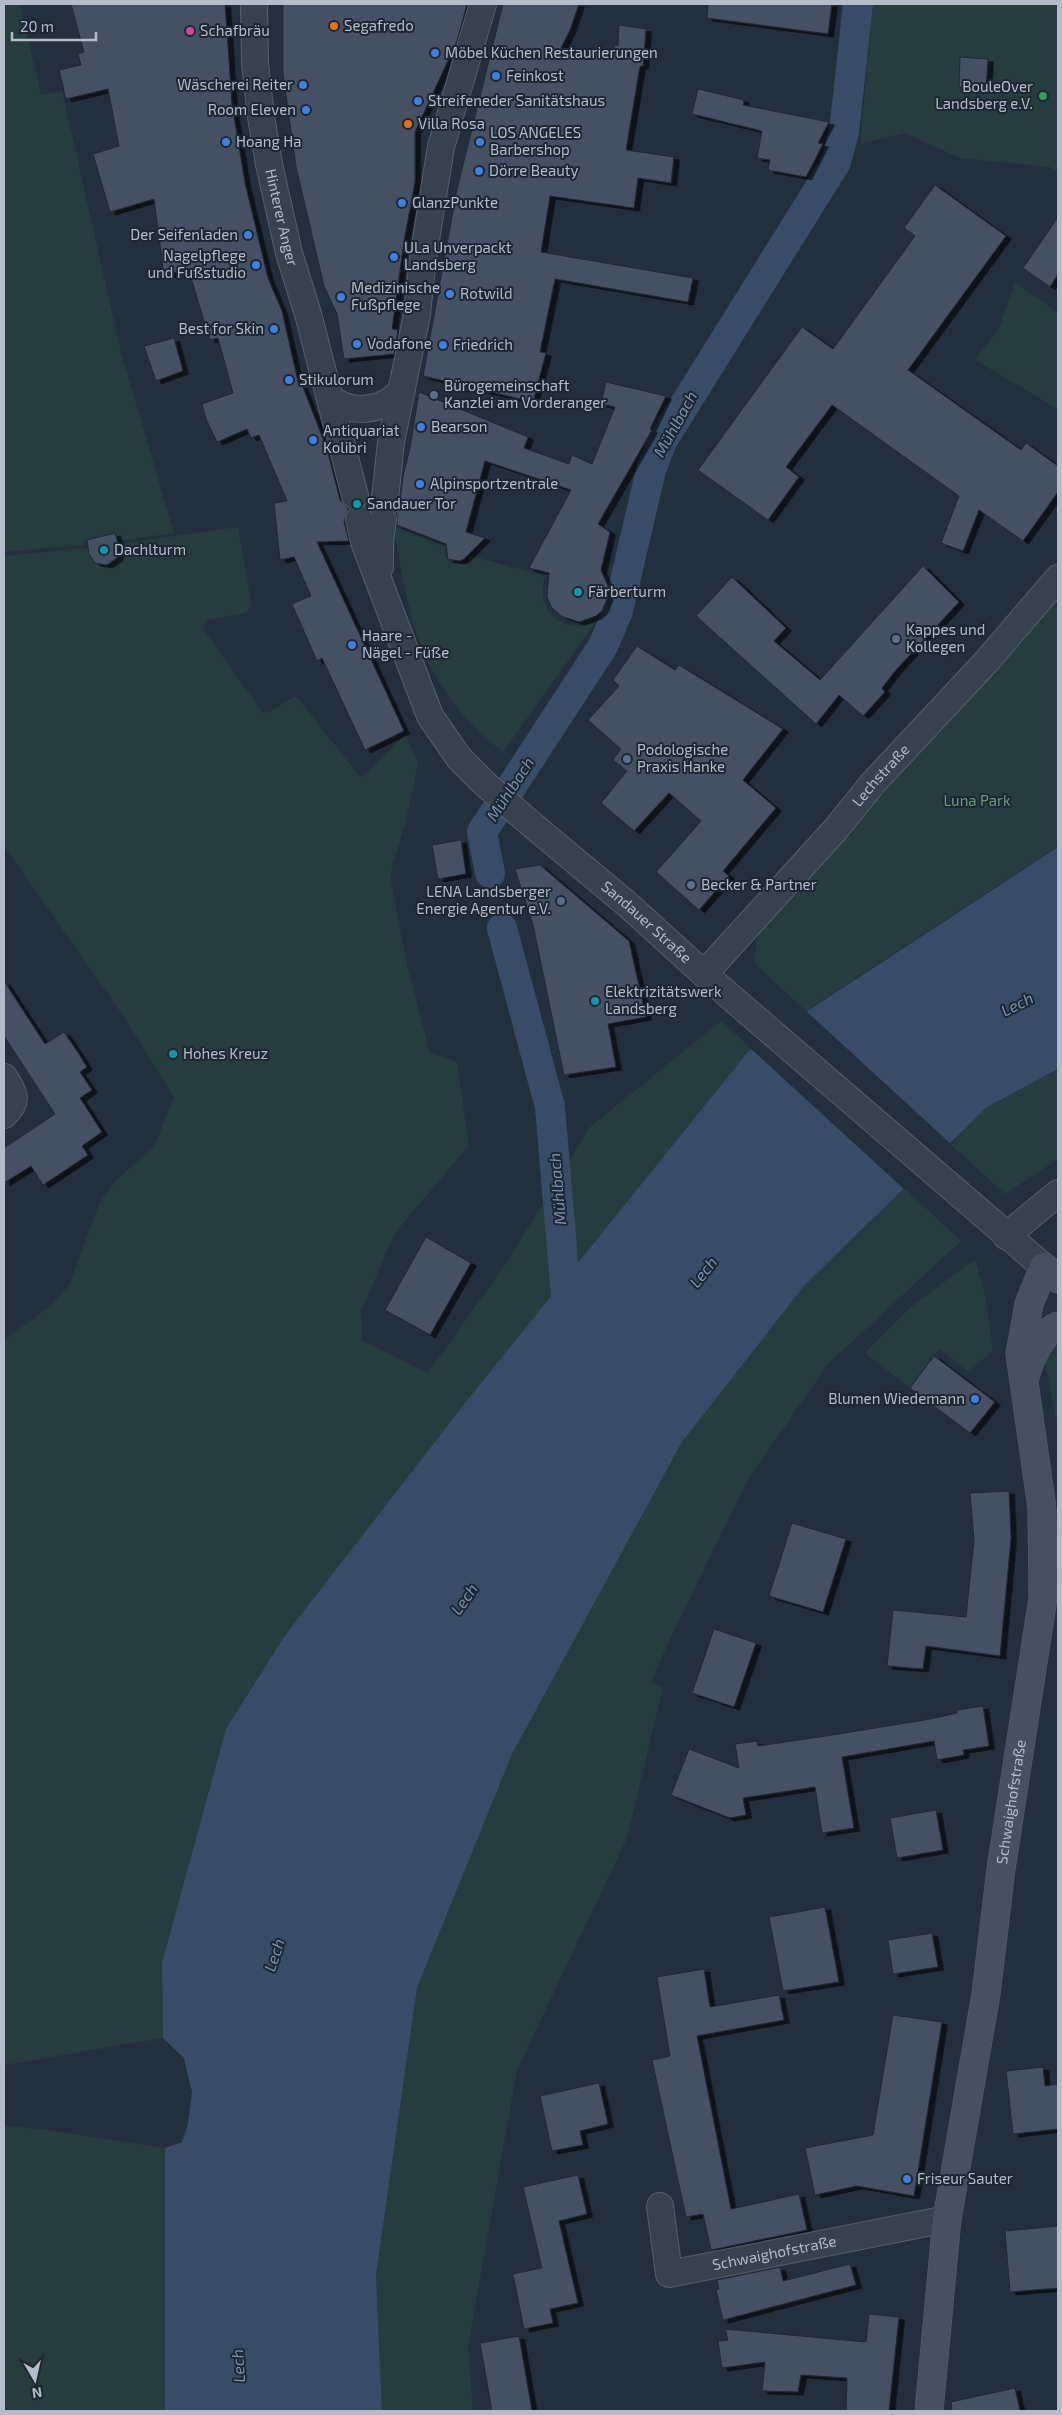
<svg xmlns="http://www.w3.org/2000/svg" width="1062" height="2415" font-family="'Exo 2',sans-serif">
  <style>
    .green { fill: #263c3f }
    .water { fill: #394c67 }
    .pier { fill: #242f3e }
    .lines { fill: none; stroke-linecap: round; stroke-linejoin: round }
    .canal { stroke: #394c67; stroke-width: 30 }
    .building { fill: #455162; stroke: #1f2835; filter: url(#shadow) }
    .street-casing { stroke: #565f6c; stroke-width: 28 }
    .secondary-casing { stroke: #565f6c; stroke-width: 29 }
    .street { stroke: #38414e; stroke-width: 26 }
    .secondary { stroke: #465061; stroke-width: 28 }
    .food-dot { fill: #e8710a; stroke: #1d2633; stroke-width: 2 }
    .hotel-dot { fill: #d1479c; stroke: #1d2633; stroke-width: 2 }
    .shop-dot { fill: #3f7fe0; stroke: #1d2633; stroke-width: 2 }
    .leisure-dot { fill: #2e9e5b; stroke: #1d2633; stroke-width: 2 }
    .service-dot { fill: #5c6f8a; stroke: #1d2633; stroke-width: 2 }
    .culture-dot { fill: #0f9aa8; stroke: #1d2633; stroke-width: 2 }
    .labels { text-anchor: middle; stroke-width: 4; stroke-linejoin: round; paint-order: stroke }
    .poi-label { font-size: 15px; fill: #b4bcc9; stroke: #1d2633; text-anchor: start }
    .street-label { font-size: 15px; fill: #b4bcc9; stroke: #1d2633 }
    .park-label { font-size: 15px; fill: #6b9a76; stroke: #1d2633 }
    .water-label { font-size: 16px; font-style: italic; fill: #7c92b1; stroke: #1d2633 }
  </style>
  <defs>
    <filter id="shadow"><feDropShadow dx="5.5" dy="3" stdDeviation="0" flood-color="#0009"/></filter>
  </defs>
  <rect width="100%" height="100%" fill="#242f3e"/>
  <!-- green -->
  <path class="green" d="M4,4h16l21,91 21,-4 59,261 53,181 -56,8 -4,-8 -31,9v3l-79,7z
    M873,4h185v168l-8,-5 -90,-9 -55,-25 -45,11z
    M1015,282l43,31v96l-83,-49 24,-32z
    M238,527l14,79 -6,7 -39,7 -4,5 1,5 58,82 5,1 27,-16h3l63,80 5,-1 40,-42 13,29 -12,57 -16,55 17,90 23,88 27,9 12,83 -74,88 -34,78 1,29 66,33 79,-111 83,-135 131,-106 30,27 -282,350 -307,565 1,75 -159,27v-725l48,-35 17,-20 31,-83 15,-21 39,-34 20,-50 -50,-80 -120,-171v-290l84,-8 1,6 6,9 12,2c9,-4 13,-11 11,-21z
    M394,527l51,20c-3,15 10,21 22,15l4,-6 74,20c-11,35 16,58 50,47l-92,129c-82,-66 -93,-126 -109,-225z
    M1058,593v253l-252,165 -52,-48 3,-26 26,-38z
    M1058,1069v90l-53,35 -55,-50 37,-37z
    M904,1188l57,53 -133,123 -79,114 -80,163 -18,41 12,5 -36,151 -110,232 -49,277 5,64h-91l-6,-136 41,-287 95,-234 170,-312 122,-156z
    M975,1259l10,37 8,55 -25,20 -29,-22 -29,39 -45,-35 46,-46z
    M1058,1330v100l-13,-68 1,-17z
    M4,2126l37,3 124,19v263h-161z"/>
  <!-- water -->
  <path class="water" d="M1058,847v222l-71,38 -183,179 -122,156 -170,312 -95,234 -41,287 6,136h-217v-263l17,-6 6,-18 4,-32 -8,-34 -21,-20 -1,-75 64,-234 60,-95 183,-236 282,-350z"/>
  <!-- pier -->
  <path class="pier" d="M804,1009l148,136 -47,45 -156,-143z"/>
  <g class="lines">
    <!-- canal -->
    <path class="canal" d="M490,873l-8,-41 121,-186 15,-35 33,-141 11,-29 174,-279 8,-30 14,-128
      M502,928l48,179 18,213"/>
  </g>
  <!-- building -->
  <path class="building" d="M71,4h154l7,100 13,79 23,95 14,33 17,75 3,-1 25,64 13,51 8,9 -4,13 5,19 -32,1 87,189 -39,19 -43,-92 -5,3 -25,-57 19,-8 -17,-39 -14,3 -6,-57 13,-2 -28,-66 -8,3 -4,-9 -30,13 -11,-23 -4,-15 31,-11 -15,-55 -8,2 -22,-72 -24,8 -10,-77 -44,13 -17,-58 26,-8 -11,-57 -42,10 -7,-29 22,-5 -3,-11 6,-2z
    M283,4h184l-10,37 -42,91v50l-11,59 -12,88 6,1 -4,24 -50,5 -7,-45 -13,-28 -28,-119 -13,-93z
    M503,4h76l-9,26 -9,18 51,6 3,-9 3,1 1,-21 27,4 -3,37h-3l-14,84 48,7 -3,26 -33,-5 -4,30 -84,-12 -9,56 152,26 -5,24 -133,-23 -15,73 6,1 -13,49 -110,-26 34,-187z
    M708,4h124l-4,30 -121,-16z
    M960,57l28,2 -2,30 -27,-2z
    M698,89l46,11 -1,5 86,17 -11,21 5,1 -17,33 -38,-7 2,-10 -13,-2 5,-27 -70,-17z
    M935,185l71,51 -98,134 113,80 5,-7 32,23v26l-35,49 -44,-31 -16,41 -22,-8 18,-47 -127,-91 -46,62 13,10 -31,43 -70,-50 104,-143 31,22 82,-113 -11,-8z
    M1058,217v57l-8,13 -27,-19z
    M174,338l9,33 -27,10 -12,-35z
    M606,382l60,14 -16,33 2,1 -54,94 12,8 -9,38 7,16 -1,13 -5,12 -6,5 -17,6 -18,-6 -9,-8 -5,-11 2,-24 -20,-5 42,-78 -86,-29 -19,71 19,6 -21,21 -5,2 -11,-2 -2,-15 -49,-19v-11l-3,-4 6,-9 3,-25 7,-28 9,-56 109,45 -4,11 45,16 3,-9 20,9 23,-57 -14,-3z
    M115,533l4,14 -2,11 -10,7 -12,-2 -6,-9 -2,-14z
    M923,566l36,36 -63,68 -14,18 3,4 -22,24 -24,-21 -23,29 -120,-108 36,-39 54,51 -12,13 46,39z
    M637,646l38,24 4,-5 104,64 -40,51 33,28 -53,63 6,5 -30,34 -43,-38 45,-51 -32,-28 -35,38 -33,-28 26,-32 -14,-11 8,-11 -33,-29 31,-34 -6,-6z
    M461,840l5,34 -28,5 -6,-34z
    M540,865l89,76 17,76 -38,7 8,43 -52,8 -31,-150 -18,-56z
    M4,981l41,63 19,-12 15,22 8,13 -7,5 12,18 -12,8 22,34 -20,14 6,9 -45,30 -12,-19 -27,17v-35l51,-34 -51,-78z
    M426,1237l45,26 -41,72 -45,-25z
    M934,1356l61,46 -25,31 -60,-45z
    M1009,1491l2,47 -11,118 -74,-10 -3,23 -36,-3 6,-56 73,7 8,-77 -4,-47z
    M792,1523l54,16 -23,73 -54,-16z
    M714,1629l42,14 -22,64 -42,-14z
    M983,1706l6,40 -26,4 1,5 -27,5 -3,-19 -92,16 12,71 -32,5 -7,-46 -72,11 3,17 -16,3 -59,-23 18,-46 50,19 -4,-24 22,-3 1,5 81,-12 91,-15 27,-6v-3z
    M936,1810l7,40 -46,8 -7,-40z
    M825,1907l14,75 -56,9 -14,-74z
    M932,1933l6,34 -45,7 -5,-34z
    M704,1969l6,38 69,-12 5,25 -87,16 34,173 68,-15 8,36 -96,20 -8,-36 -17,3 -34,-157 18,-4 -13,-79z
    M893,2015l49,7 -28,174 -57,-10 -42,9 -10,-47 68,-13z
    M1043,2067l2,19 13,-2v45l-45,5 -7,-63z
    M599,2083l9,41 -28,7 3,14 -31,6 -12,-55z
    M578,2175l9,39 -28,7 19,82 -28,6 3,14 -29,6 -11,-55 29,-6 -19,-81z
    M1058,2226v62l-48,4 -5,-61z
    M850,2264l6,21 -133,35 -7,-30 3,-1 -2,-9 63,-13 3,14z
    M869,2314l30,3 -10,94h-43l1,-33 -46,-3 -3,17 -36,-1 3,-29 -43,6 -4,-27 10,-1 -3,-11 141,13z
    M519,2336l13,75h-40l-12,-68z
    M1015,2388l5,23h-68l-1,-9z"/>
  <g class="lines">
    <defs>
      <g id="street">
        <path id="s1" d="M254,4l1,59 6,54 8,47 20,89 19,61 47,182"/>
        <path d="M330,398c21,17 56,14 72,-9"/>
        <path d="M385,499l6,-57 26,-128 6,-56 18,-111 42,-143"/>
        <path id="s2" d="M359,519l5,23 66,174 29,42 26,26 52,45 90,75 77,70 340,293"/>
        <path d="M380,567v-26l3,-22"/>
        <path id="s3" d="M704,974l131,-144 38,-47 113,-121 72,-84"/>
        <path d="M4,1077c10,16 16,23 0,38"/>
        <path d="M1006,1236l52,-43"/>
        <path id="s4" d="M660,2206l9,68 278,-55"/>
      </g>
      <g id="secondary">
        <path d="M1026,1374c5,-17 15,-41 32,-48"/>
        <path id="s5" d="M929,2411l18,-192 39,-225 15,-125 42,-271 -1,-90 -22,-154 9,-50 15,-37 14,12"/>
      </g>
    </defs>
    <!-- street casing -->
    <use href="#street" class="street-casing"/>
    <!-- secondary casing -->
    <use href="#secondary" class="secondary-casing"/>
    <!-- street -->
    <use href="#street" class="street"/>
    <!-- secondary -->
    <use href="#secondary" class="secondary"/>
  </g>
  <!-- markers -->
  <g class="food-dot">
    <circle cx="334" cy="26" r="5"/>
    <circle cx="408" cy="124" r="5"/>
  </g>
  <circle class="hotel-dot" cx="190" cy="31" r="5"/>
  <g class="shop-dot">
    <circle cx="435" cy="53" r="5"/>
    <circle cx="496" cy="76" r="5"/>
    <circle cx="303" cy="85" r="5"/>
    <circle cx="418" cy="101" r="5"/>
    <circle cx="306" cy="110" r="5"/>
    <circle cx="226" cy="142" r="5"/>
    <circle cx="480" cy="142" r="5"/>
    <circle cx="479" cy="171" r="5"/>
    <circle cx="402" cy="203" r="5"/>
    <circle cx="248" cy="235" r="5"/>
    <circle cx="394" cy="257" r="5"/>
    <circle cx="256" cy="265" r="5"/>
    <circle cx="450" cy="294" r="5"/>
    <circle cx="341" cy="297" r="5"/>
    <circle cx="274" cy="329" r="5"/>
    <circle cx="357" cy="344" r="5"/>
    <circle cx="443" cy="345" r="5"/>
    <circle cx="289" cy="380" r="5"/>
    <circle cx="421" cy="427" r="5"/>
    <circle cx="313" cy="440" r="5"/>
    <circle cx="420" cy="484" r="5"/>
    <circle cx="352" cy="645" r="5"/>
    <circle cx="975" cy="1399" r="5"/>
    <circle cx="907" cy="2179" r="5"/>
  </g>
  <circle class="leisure-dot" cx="1043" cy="96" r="5"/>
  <g class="service-dot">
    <circle cx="434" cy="395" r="5"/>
    <circle cx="896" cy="639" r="5"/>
    <circle cx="627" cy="759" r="5"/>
    <circle cx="691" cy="885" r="5"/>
    <circle cx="561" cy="901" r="5"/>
  </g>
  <g class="culture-dot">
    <circle cx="357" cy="504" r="5"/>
    <circle cx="104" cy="550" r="5"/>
    <circle cx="578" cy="592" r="5"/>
    <circle cx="595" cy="1001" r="5"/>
    <circle cx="173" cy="1054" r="5"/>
  </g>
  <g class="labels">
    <!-- poi labels -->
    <g class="poi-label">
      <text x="344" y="31">Segafredo</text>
      <text x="200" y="36">Schafbräu</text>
      <text x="445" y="58">Möbel Küchen Restaurierungen</text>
      <text x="506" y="81">Feinkost</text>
      <text x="293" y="90" text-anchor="end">Wäscherei Reiter</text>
      <text x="1033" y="92" text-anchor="end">BouleOver<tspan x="1033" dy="17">Landsberg e.V.</tspan></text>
      <text x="428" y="106">Streifeneder Sanitätshaus</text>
      <text x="296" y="115" text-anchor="end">Room Eleven</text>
      <text x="418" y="129">Villa Rosa</text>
      <text x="490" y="138">LOS ANGELES<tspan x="490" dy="17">Barbershop</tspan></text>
      <text x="236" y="147">Hoang Ha</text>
      <text x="489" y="176">Dörre Beauty</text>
      <text x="412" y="208">GlanzPunkte</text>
      <text x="238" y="240" text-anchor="end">Der Seifenladen</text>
      <text x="404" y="253">ULa Unverpackt<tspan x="404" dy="17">Landsberg</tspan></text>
      <text x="246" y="261" text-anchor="end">Nagelpflege<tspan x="246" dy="17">und Fußstudio</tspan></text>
      <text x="351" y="293">Medizinische<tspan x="351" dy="17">Fußpflege</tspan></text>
      <text x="460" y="299">Rotwild</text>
      <text x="264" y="334" text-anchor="end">Best for Skin</text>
      <text x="367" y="349">Vodafone</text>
      <text x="453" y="350">Friedrich</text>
      <text x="299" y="385">Stikulorum</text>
      <text x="444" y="391">Bürogemeinschaft<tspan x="444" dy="17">Kanzlei am Vorderanger</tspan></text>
      <text x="431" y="432">Bearson</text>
      <text x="323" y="436">Antiquariat<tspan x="323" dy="17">Kolibri</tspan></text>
      <text x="430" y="489">Alpinsportzentrale</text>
      <text x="367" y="509">Sandauer Tor</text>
      <text x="114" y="555">Dachlturm</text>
      <text x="588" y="597">Färberturm</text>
      <text x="906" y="635">Kappes und<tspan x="906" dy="17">Kollegen</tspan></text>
      <text x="362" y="641">Haare -<tspan x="362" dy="17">Nägel - Füße</tspan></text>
      <text x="637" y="755">Podologische<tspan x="637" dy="17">Praxis Hanke</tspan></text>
      <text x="701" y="890">Becker &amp; Partner</text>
      <text x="551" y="897" text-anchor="end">LENA Landsberger<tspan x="551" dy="17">Energie Agentur e.V.</tspan></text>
      <text x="605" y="997">Elektrizitätswerk<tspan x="605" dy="17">Landsberg</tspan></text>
      <text x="183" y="1059">Hohes Kreuz</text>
      <text x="965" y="1404" text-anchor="end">Blumen Wiedemann</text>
      <text x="917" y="2184">Friseur Sauter</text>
    </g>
    <!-- street labels -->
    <g class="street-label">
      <text dy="5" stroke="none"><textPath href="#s1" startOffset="216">Hinterer Anger</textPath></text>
      <text dy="5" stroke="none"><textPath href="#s3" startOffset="266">Lechstraße</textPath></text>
      <text dy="5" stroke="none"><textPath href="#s2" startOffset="510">Sandauer Straße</textPath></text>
      <text dy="5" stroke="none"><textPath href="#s5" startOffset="615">Schwaighofstraße</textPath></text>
      <text dy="5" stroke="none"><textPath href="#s4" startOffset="176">Schwaighofstraße</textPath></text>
    </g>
    <!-- park labels -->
    <g class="park-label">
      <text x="977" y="806">Luna Park</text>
    </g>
    <!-- water labels -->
    <g class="water-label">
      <text transform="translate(675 424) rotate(-61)" y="6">Mühlbach</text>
      <text transform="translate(510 789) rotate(-57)" y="6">Mühlbach</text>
      <text transform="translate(1017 1004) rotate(-27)" y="6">Lech</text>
      <text transform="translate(557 1189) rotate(-95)" y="6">Mühlbach</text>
      <text transform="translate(703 1272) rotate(-52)" y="6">Lech</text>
      <text transform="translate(464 1599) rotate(-55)" y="6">Lech</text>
      <text transform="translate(274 1955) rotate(-72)" y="6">Lech</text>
      <text transform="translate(238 2366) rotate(-94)" y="6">Lech</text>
    </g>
  </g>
  <!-- border -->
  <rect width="1062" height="2415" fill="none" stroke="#b4bcc9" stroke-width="10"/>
  <!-- north arrow -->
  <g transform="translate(35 2380) rotate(171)" stroke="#1d2633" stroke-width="4" paint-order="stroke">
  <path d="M0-4L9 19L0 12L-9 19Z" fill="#b4bcc9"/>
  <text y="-8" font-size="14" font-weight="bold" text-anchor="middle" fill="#b4bcc9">N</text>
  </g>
  <!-- scale -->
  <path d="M12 32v8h84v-8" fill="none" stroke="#b4bcc9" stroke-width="2.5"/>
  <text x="20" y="32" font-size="15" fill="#b4bcc9" stroke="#1d2633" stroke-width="4" paint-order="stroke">20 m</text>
</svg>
